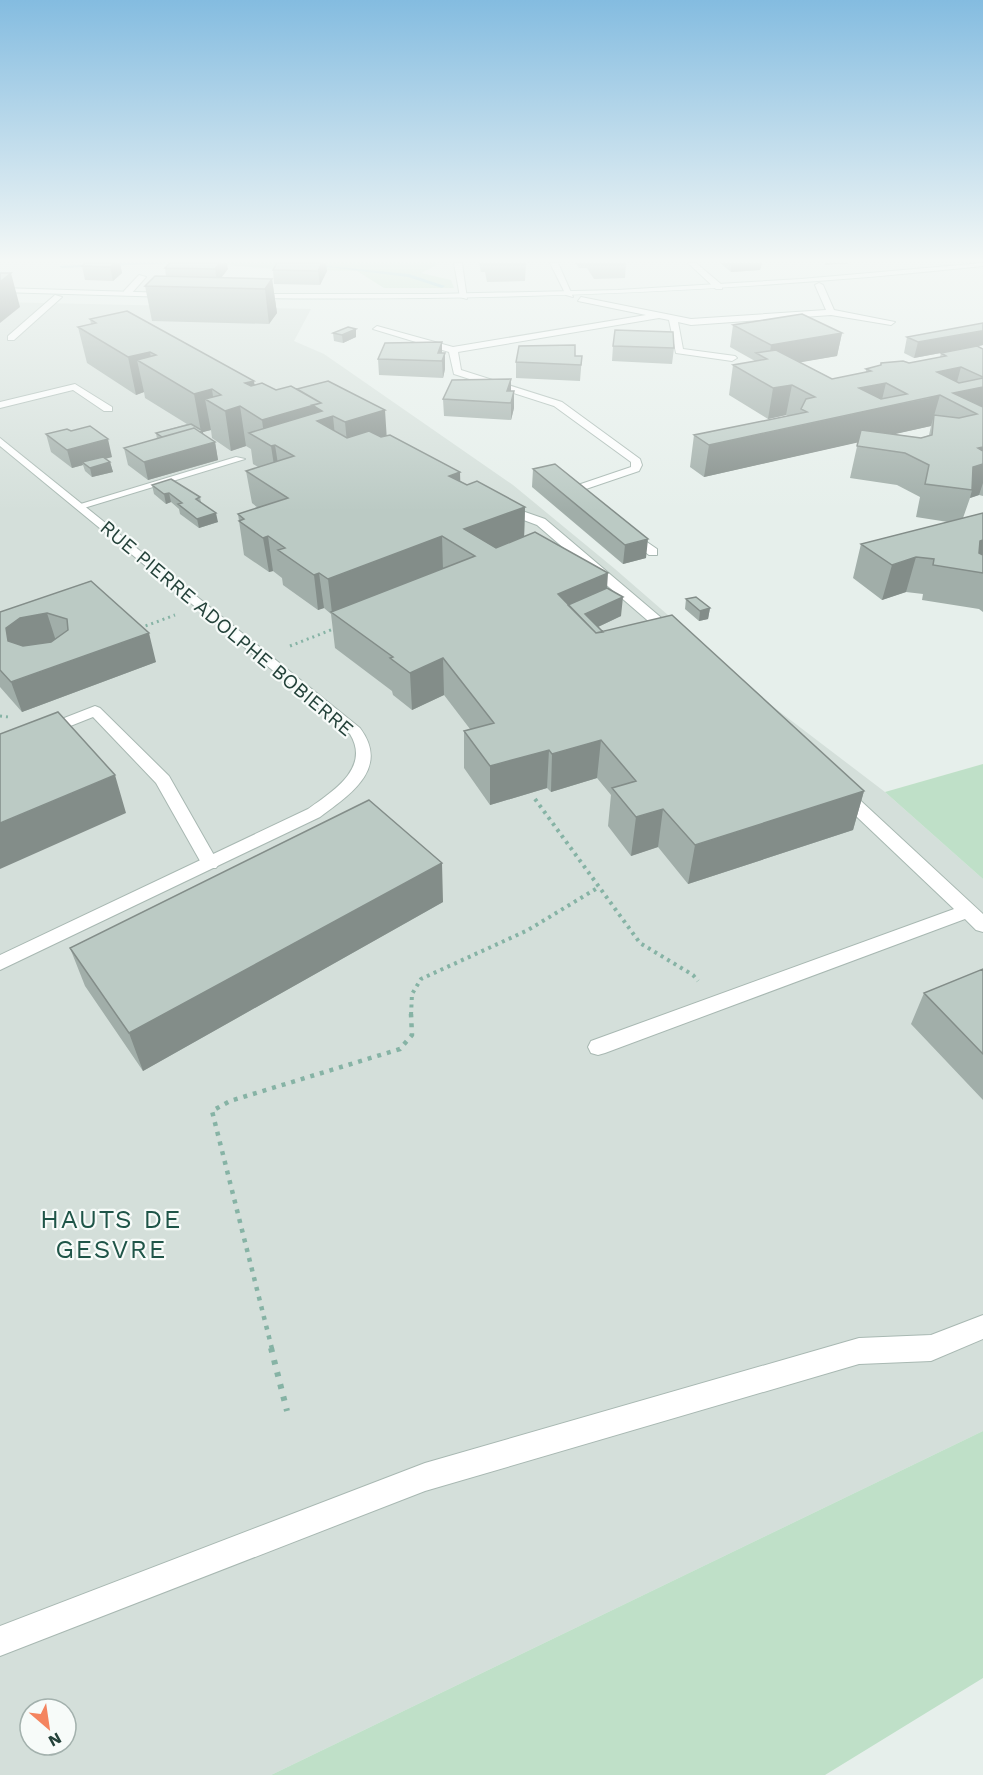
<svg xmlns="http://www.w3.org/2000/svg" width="983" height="1775" font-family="'Work Sans',sans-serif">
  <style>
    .built { fill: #d4dfda; fill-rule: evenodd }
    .green { fill: #bfe0c8 }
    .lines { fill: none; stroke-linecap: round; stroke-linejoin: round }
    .stream { fill: #8ec9d4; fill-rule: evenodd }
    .lane-casing { stroke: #a8b8b2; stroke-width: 2 }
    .street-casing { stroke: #a8b8b2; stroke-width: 2 }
    .secondary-casing { stroke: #a4bbb3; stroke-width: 2 }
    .path-far3 { stroke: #86b3a5; stroke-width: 3; stroke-dasharray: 2 4; stroke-linecap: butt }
    .path-far2 { stroke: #86b3a5; stroke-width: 4; stroke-dasharray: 3 4.5; stroke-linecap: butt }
    .path-far1 { stroke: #86b3a5; stroke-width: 4.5; stroke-dasharray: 4 6; stroke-linecap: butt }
    .path { stroke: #86b3a5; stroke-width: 6; stroke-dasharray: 4.5 8; stroke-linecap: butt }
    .lane { fill: #fff; fill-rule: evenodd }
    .street { fill: #fff; fill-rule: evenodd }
    .secondary { fill: #fff; fill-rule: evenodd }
    .wall { fill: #a1aea9; fill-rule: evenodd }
    .shaded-wall { fill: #838d89 }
    .building { fill: #bbcac4; stroke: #838d89; stroke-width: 1.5; fill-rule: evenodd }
    .labels { text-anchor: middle; stroke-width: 4.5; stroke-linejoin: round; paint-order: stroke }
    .street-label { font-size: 20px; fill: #24423a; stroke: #f7fbf9 }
    .near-neighbourhood-label { font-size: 26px; letter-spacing: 1.5px; fill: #1f5548; stroke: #f7fbf9 }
  </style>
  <rect width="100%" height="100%" fill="#e6efeb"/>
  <!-- built -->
  <path class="built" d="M0,302l311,7 -17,32 30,13 189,131 102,84 161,140 109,83 98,87v552l-712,344h-271zM30,1709h36v36h-36z"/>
  <!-- green -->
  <path class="green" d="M203,263h235l-1,2 -16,8 30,7 3,8h-70l-27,-17 -82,-2z
    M983,764v115l-98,-87z
    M983,1431v247l-158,97h-554z"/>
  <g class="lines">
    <!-- stream -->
    <path class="stream" d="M126,263h47l-111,5 -3,-2z
      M297,263l112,11 36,12 -3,2 -34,-11z"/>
    <defs>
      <path id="lane" d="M454,263h8l5,36 -7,-2z
        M550,263h8l15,34 -7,-2z
        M688,263h8l26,22v4h-6z
        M139,275l7,2 -16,18h-6v-4z
        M819,283l4,2 11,25 61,12 -4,3 -60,-10 -140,10 -13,-3 5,27 52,7 2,2 -5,3 -56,-8 -7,-33 -10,-2 -201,34 3,18 101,32 78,57 2,6 -3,6 -56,19 10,11 -6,3 -15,-13v-4l59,-20v-5l-77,-56 -100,-32 -5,-22 -76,-23 4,-3 76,21 193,-32 -68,-14 3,-4 110,22 135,-9 -11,-25z
        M55,295l7,2 -48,43h-6v-4z
        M75,384l37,23v4h-8l-31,-21 -73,18v-6z
        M236,457l9,2 -161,49 -10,-2z
        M525,512l20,7 133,113v6h-10l-131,-113 -16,-6v-6z
        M628,529l29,20v6h-8l-25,-19 -2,-3z
        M95,706l5,2 69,68 50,88 -3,4h-12l-48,-85 -63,-66 -93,37v-11z
        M842,788l6,1 135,125v18l-7,-2 -11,-11 -360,134 -7,2 -7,-2 -3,-6 3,-6 363,-132 -118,-112 -2,-4z
        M983,1315v24l-52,22 -72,3 -434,127 -425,165v-30l425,-163 434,-125 72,-3z"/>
      <path id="street" d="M0,438l360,290c30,40 -9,66 -40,89l-320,153v-15l308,-146c24,-17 63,-41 42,-75l-350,-288z"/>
      <path id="secondary" d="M983,263v3c-244,26 -487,35 -732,32l-4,-2 4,-2h184l183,-4 183,-11z
        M0,288l170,5 4,2 -4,2 -170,-5z"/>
    </defs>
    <!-- lane casing -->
    <use href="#lane" class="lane-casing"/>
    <!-- street casing -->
    <use href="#street" class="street-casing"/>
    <!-- secondary casing -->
    <use href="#secondary" class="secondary-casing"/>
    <!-- path-far3 -->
    <path class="path-far3" d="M140,628l35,-13
      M290,646l46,-18
      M0,716l9,1"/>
    <!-- path-far2 -->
    <path class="path-far2" d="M535,799l105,144 53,32 5,6
      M411,1015l1,-21 9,-15 107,-49 71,-43"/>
    <!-- path-far1 -->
    <path class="path-far1" d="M272,1349l-60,-238 18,-10 170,-52 12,-14 -1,-21"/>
    <!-- path -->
    <path class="path" d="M271,1348l16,63"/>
    <!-- lane -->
    <use href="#lane" class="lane"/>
    <!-- street -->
    <use href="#street" class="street"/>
    <!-- secondary -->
    <use href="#secondary" class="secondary"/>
  </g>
  <!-- wall -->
  <path class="wall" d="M120,263l2,10 -9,8 -28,-1 -3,-14z
    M277,263h49l1,8 -7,14 -46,-1 -1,-14z
    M477,263h49l-1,18 -38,1 -2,-10h-4l-2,-9z
    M575,263h51l-1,15 -31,1 -7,-11h-8z
    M720,263h42l-2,7 -29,2z
    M165,268l63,1 -7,9 51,1 5,34 -8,11 -117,-3 -7,-35 21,-9z
    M90,319l165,66 21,5 111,46 80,49 58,22 -1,30 83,51 14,28 -23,11 5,5 261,159 -11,39 -165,54 -30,-37 -27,9 -23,-30 3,-31 -14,-17 -46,14 -4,-4 -57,17 -26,-37v-37l6,-2 -26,-34 -32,15 -19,-15 -1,-4 -57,-43 -4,-34 -7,-6 -6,2 -35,-25 -1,-7 -9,-7 -4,1 -25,-17 -6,-41 20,-6 -6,-5 -6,-32 12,-4 -5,-3 -2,-15 -5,-3 -15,5 -19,-13 -1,-8 -8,2v2l12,8 3,18 -70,20 -20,-15 -4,-17 33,-9 -1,-6 31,-9 -42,-26 -1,-6 -8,3 -49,-32 -9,-36 13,-3z
    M983,323v22l-6,2 6,2v147l-4,-1 -9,3 -7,20 20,-5v99l-4,-3 -57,-9 1,-6 -17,-2 -24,8 -29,-22 8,-34 87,-22 -32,-5 4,-20 -23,-12 -47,-7 8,-36 -154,35 -14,-10 4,-32 94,-19 -2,-1 -18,4 -39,-24 4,-30 22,-4 -25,-14 3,-22 109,8 -5,23 -37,6 32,17 34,-7v-3l14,-3 1,-3h28l31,-6 1,-4 21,-4 -48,9 -10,-5 3,-16zM931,426l-2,9 -8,3 -27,-4z
    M356,329v8l-13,6 -9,-2 -1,-8z
    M613,346l61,2 -2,16 -60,-3z
    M445,353v16l-2,9 -64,-3 -1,-16z
    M575,356h7l-2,25 -64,-3v-16z
    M511,391h3v17l-3,12 -67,-4 -1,-17z
    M46,434l66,23 -7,2 5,3 3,10 -21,5 -7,-6 -2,-6 -11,3 -21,-16z
    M533,469l113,89 -23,6 -91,-77z
    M152,485l48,12 1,5 17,20 -19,6 -19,-14 -1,-5 -8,-7 -5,2 -12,-10z
    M91,581l65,81 -134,50 -22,-25v-75z
    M686,599l24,9 -2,11 -9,2 -14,-12z
    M443,902l-300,169 -58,-85 -15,-38z
    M983,969v131l-72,-76 13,-31z"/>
  <!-- shaded-wall -->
  <path class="shaded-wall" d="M115,263h5l2,10 -9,8 -3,-14z
    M220,263h7l1,6 -11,14 -2,-14z
    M322,263h4l1,8 -7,14 -2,-14z
    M732,263h30l-2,7 -29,2z
    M825,263h27l-27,2z
    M11,273l9,34 -20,16v-41z
    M272,279l5,34 -8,11 -4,-35z
    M356,329v8l-13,6 -1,-8z
    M983,331v14l-69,13 4,-16z
    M842,333l-5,23 -69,12 3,-23z
    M442,342v15l-4,-4z
    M150,352l3,18 -16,-10 7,32 -8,3 -8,-38z
    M445,353v16l-2,9 -1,-17z
    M961,367l-7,26 29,-6v28l-6,-1 -37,-19 -9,31 -227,51 5,-32 145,-31 5,-26 27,-5 -6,25 50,-10 7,-26z
    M511,379v17l-4,-5z
    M254,381l5,37 -14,-35z
    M792,385l-6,30 -18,4 5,-31z
    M212,389l2,15 -9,-5 6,31 -8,2 1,8 -3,-8 -7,-38z
    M514,391v17l-3,12v-17z
    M321,403l12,13 3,31 -61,-2 5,32 -4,1 -5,-32 -6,-3 -3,-23z
    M240,406l6,40 -15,5 -6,-40z
    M385,410l2,31 -39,12 -3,-31z
    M108,439l4,18 -27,7 -3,-2 1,3 -11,3 -5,-18z
    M215,442l3,18 -70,20 -4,-18z
    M983,447v36l-4,12 -9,3 2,-8h-6l12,-42z
    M110,462l3,10 -21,5 -2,-9z
    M460,472l1,33 -12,-29z
    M169,493l2,9 -5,2 -2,-10z
    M525,507l-1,33 -49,16 -11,-27z
    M216,513l2,9 -19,6 -2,-9z
    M268,536l5,35 -4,1 -6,-34z
    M442,536l1,34 -111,43 -4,-34z
    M648,539l-2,19 -23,6 2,-19z
    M983,540v31h-12l9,-30z
    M916,557l-10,35 -24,8 10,-35z
    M319,573l5,35 -6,2 -4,-35z
    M608,573l-2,31 17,-7 -2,19 -38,18 -13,-10 -12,-30z
    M710,608l-2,11 -9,2 1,-10z
    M47,613l9,28 -40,16 -8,-16 -2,-13 14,-10z
    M149,633l7,29 -134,50 -11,-30z
    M443,658l1,37 -32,15 -2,-37z
    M601,740l-4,38 -46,14 1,-38z
    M549,750l-2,38 -57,17v-39z
    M115,775l11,38 -126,56v-46z
    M864,791l-11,39 -165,54 7,-39z
    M663,809l-5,38 -27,9 5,-39z
    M442,863l1,39 -300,169 -14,-38z"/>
  <!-- building -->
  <path class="building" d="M85,263h30l-5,4 -28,-1z
    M170,263h50l-5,6 -50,-1z
    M277,263h45l-4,8 -45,-1z
    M0,273h11l-11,9z
    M155,276l117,3 -7,10 -120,-3z
    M127,311l127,70 -9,2 6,3 11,-3 14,7 15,-4 30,17 -59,17 -22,-14 -15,5 -20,-12 16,-4 -9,-6 -18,5 -57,-34 19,-5 -6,-3 -22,5 -50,-30 18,-4 -6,-4z
    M802,314l40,19 -71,12 -38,-20z
    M983,323v8h-2l-63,11 -11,-5z
    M348,327l8,2 -14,6 -9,-2z
    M615,330l58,2 1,16 -61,-2z
    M442,342l-4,11h7l-3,8 -64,-2 7,-16z
    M575,345v11h7l-1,9 -65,-3 3,-16z
    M977,346l6,3v28l-22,-10 -24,5 22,11 24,-5v9l-30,6 30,14v40l-5,1 5,3v13l-10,3 -1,23 -47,-6 4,-19 -24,-12 -48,-7 4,-16 60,8 11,-3 2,-20 25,3 18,-4 -37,-19 -231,50 -15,-10 113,-23 -6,-3 5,-10 9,-2 -23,-12 -19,3 -40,-23 34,-6 -11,-6 20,-3 56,29 39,-8 -5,-2 15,-4v-2l22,-2 6,2 37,-7 -5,-3zM886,383l21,11 -26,5 -22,-11z
    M511,379l-4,12h7l-3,12 -68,-4 9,-19z
    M328,381l57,29 -40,12 -12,-6 -16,5 30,17 22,-7 12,6 9,-2 70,37 -11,4 18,9 10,-4 48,26 -61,22 32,19 39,-16 73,41 -50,21 38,39 76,-18 192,176 -169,54 -32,-36 -27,8 -24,-29 24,-7 -35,-41 -49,14 -3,-4 -59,16 -26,-35 30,-8 -51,-65 -33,15 -20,-15 3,-1 -62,-45 144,-56 -33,-20 -114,43 -9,-6 -5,2 -36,-25 7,-2 -17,-12 -5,2 -24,-17 5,-2 -6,-5 50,-16 -42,-27 48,-15 -19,-11 -4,1 -22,-13 73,-22 -10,-6 9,-2 -24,-14z
    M191,424l12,7 -3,1 -6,-4 -32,9 -6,-4z
    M90,426l18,13 -41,11 -21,-16 21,-5 4,2z
    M194,428l21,14 -71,20 -20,-14z
    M103,457l7,5 -20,6 -8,-6z
    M555,464l93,75 -23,6 -92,-76z
    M171,479l29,18 -4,2 20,14 -19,6 -19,-15 4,-1 -13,-10 -5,1 -12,-9z
    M983,513v27l-3,1 -1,12 4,2v18l-50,-8 1,-6 -18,-2 -24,8 -31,-21z
    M91,581l58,52 -138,49 -11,-12v-58zM47,613l20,6 1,11 -17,12 -28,4 -15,-5 -2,-13 14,-10z
    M607,588l16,9 -38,17 18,18 -7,1 -28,-28z
    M696,597l14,11 -10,3 -14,-12z
    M58,712l57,63 -115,48v-89z
    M369,800l73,63 -313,170 -59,-85z
    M983,969v85l-59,-61z"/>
  <!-- sky -->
  <linearGradient id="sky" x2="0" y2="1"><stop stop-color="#84bce0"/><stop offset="0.51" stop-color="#f4f8f6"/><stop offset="1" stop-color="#f4f8f6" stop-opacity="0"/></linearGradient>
  <rect width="983" height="511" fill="url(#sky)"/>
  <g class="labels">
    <!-- street labels -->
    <g class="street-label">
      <text transform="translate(227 628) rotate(40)" y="7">RUE PIERRE ADOLPHE BOBIERRE</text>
    </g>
    <!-- near-neighbourhood labels -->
    <g class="near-neighbourhood-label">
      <text x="111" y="1228">HAUTS DE<tspan x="111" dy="30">GESVRE</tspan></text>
    </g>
  </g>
  <!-- north arrow -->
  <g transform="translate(48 1727) rotate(151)"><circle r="28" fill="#f7fbf9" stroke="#a3b1ad" stroke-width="1.5"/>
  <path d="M0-4.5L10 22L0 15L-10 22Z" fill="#f4845f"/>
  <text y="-9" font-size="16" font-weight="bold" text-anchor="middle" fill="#24423a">N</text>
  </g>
</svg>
